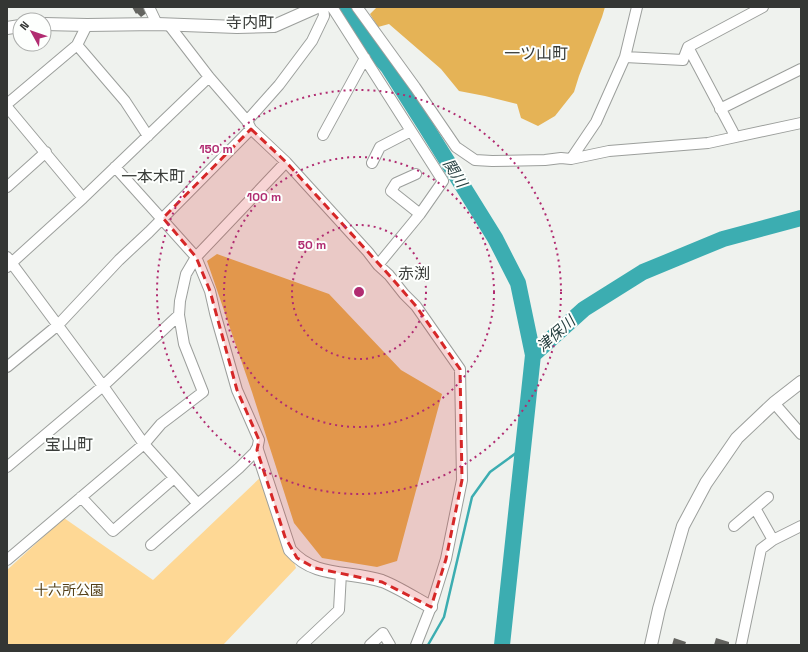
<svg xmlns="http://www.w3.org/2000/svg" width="808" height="652" font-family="'Space Grotesk','Noto Sans JP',sans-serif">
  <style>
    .green { fill: #fed895 }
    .forest { fill: #e5b356 }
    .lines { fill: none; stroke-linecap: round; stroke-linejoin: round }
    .stream { stroke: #3cadb1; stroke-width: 2.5 }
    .river { stroke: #3cadb1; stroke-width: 16 }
    .building { fill: #646460 }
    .minor-casing { stroke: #9c9f9c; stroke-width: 12 }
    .tertiary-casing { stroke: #9c9f9c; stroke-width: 14 }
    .minor { stroke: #fff; stroke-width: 10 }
    .tertiary { stroke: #fff; stroke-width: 12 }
    .marked { fill: #d62828; fill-opacity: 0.2; stroke: #d62828; stroke-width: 3; stroke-dasharray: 8 5; stroke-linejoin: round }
    .ring { fill: none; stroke: #b12c71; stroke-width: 2; stroke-dasharray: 2 4 }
    .labels { text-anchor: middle; stroke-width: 4; stroke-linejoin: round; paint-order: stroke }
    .park-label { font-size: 14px; fill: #554119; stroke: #fdfffd }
    .water-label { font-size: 15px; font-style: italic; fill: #243d3e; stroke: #fdfffd }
    .quarter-label { font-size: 16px; fill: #393c39; stroke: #fdfffd }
    .centre { fill: #b12c71; stroke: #fdfffd; stroke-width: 2 }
    .ring-label { font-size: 12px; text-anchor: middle; font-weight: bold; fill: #b12c71; stroke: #fdfffd; stroke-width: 4; stroke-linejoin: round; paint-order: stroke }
  </style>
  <rect width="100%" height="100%" fill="#eff2ee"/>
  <!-- green -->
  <path class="green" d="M264,474l32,94 -73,77h-216v-75l57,-52 89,62z"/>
  <!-- forest -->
  <path class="forest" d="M377,7h228l-3,10 -23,59 -5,16 -19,24 -17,10 -17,-8 -4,-14 -32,-8 -26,-5 -18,-22 -52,-45 -11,3 -8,-13z
    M217,254l112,40 72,76 41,24 -45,167 -20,6 -55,-9 -28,-35 -42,-131 -45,-131z"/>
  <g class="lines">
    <!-- stream -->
    <path class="stream" d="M428,645l16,-28 28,-120 18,-25 33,-24"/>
    <!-- river -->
    <path class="river" d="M343,7l30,43 15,17 38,60 69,111 23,45 15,72 -31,290
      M533,355l51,-46 59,-37 80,-33 78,-21"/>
  </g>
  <!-- building -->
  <path class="building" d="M132,7h11l5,5 -7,5 -4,-4 -1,1z
    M674,638l12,4 -1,3h-13z
    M716,638l13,4v3h-15z"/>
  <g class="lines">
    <defs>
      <path id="minor" d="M149,7l8,17
        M332,7l111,174 -23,33 -42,51
        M357,7l58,80 41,60 19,13 17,1 53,-1 16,-2 10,1 38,-8 99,-8 93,-20
        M169,25l40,52 38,44 4,8 35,33 82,90 10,13 11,10 15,19 12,12 44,63 2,111 -16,79 -15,48 -15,38
        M77,45l48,56 23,35
        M688,47l45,85 1,5
        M625,57l58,3 5,-13 75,-40
        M7,104l70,-59 10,-20
        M7,107l76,91
        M720,109l81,-40
        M247,121l32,-36 33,-44 12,-25 -1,-9
        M323,135l42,-77
        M571,159l25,-37 29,-65 12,-50
        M372,163l8,-16 31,-16
        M115,167l81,90 14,34 5,22 22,77 22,50 -2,10 -18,18 -88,77
        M416,174l-20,9 -5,8 29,23
        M7,187l39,-35
        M7,257l96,129 41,58 53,59
        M7,267l76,-69 126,-121
        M7,367l51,-42 61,-65 30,-28 102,-103
        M774,403l27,31
        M7,467l96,-81 76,-71
        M81,497l32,34 61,-53
        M755,508l18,32
        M734,526l34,-29
        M7,560l137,-116 17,-20 42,-32 -19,-48 -5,-29 1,-14 6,-27 10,-17 90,-95
        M302,645l37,-35 2,-37
        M370,645l13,-12 7,12
        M741,645l20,-96 12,-9 28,-14"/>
      <path id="tertiary" d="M44,24l43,1 70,-1 80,3 37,-1 43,-19
        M7,28l13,-2
        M257,450l33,100c25,29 59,20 92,31 16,6 34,18 49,26
        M651,645l8,-36 24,-83 23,-43 31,-45 37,-35 27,-21"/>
    </defs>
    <!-- minor casing -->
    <use href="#minor" class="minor-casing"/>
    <!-- tertiary casing -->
    <use href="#tertiary" class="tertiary-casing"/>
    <!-- minor -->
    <use href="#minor" class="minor"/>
    <!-- tertiary -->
    <use href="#tertiary" class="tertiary"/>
  </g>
  <!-- marked area -->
  <path class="marked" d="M251,129l35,33 103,113 27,31 44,63 2,111 -16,79 -15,48 -49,-25 -67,-14 -18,-10 -12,-21 -28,-87 2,-10 -22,-50 -27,-99 -14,-34 -33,-39z"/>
  <!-- distance rings -->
  <g class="ring">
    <circle cx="359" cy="292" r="67"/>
    <circle cx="359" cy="292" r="135"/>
    <circle cx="359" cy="292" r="202"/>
  </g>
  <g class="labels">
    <!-- park labels -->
    <g class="park-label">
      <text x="69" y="595">十六所公園</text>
    </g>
    <!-- water labels -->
    <g class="water-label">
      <text transform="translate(455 173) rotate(58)" y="5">関川</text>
      <text transform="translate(556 334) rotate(-42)" y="5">津保川</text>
    </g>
    <!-- quarter labels -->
    <g class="quarter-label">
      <text x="250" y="28">寺内町</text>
      <text x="536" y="59">一ツ山町</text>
      <text x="153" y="182">一本木町</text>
      <text x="414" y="279">赤渕</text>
      <text x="69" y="450">宝山町</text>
    </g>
  </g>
  <circle cx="359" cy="292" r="6" class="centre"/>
  <g class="ring-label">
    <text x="216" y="153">150 m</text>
    <text x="264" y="201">100 m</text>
    <text x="312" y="249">50 m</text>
  </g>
  <!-- border -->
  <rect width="808" height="652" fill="none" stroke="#343634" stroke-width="16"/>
  <!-- north arrow -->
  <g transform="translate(32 32) rotate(310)"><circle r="19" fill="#fdfffd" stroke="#adafad"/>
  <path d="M0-3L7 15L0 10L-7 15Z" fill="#b12c71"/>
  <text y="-6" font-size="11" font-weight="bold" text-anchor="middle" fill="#343634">N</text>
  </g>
</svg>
